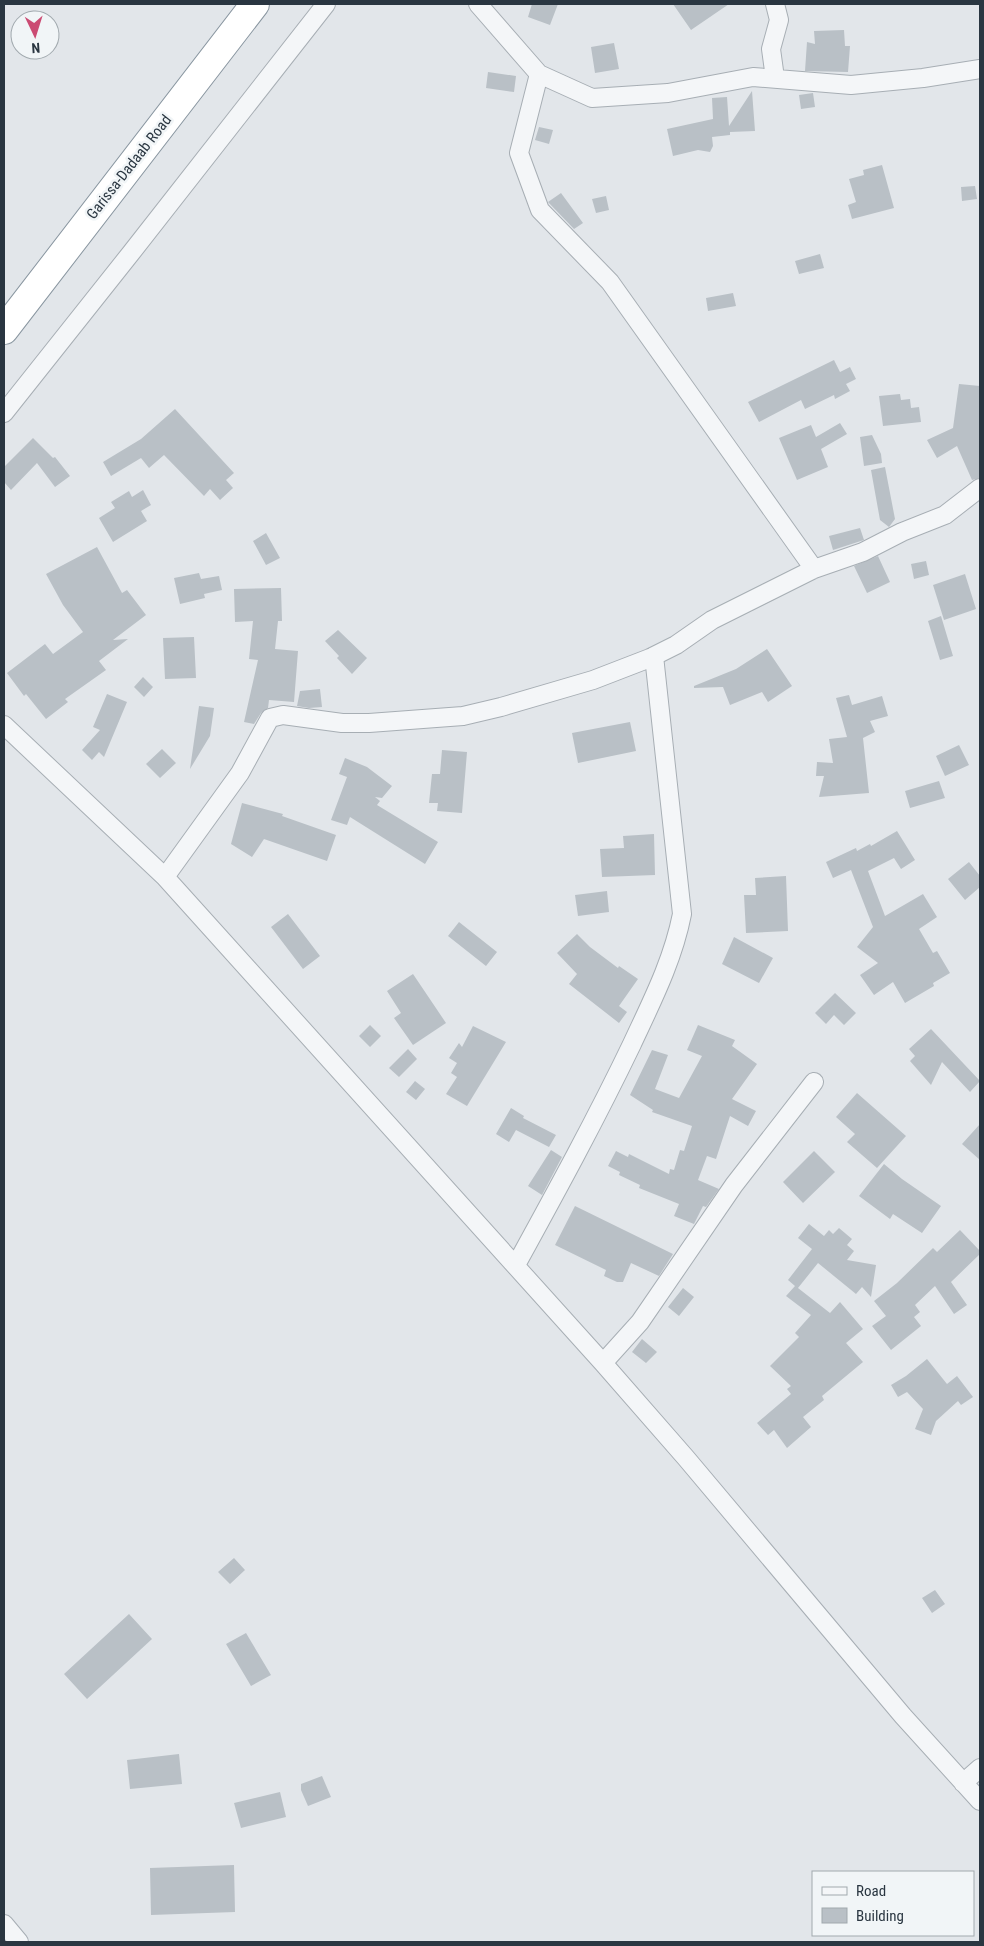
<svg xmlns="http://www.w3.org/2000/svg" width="984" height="1946" font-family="'Roboto Condensed',sans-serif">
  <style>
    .building { fill: #b9c0c6 }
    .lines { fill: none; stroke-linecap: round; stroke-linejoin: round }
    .minor-casing { stroke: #a7aeb4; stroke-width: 20 }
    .trunk-casing { stroke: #8996a0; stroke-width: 30 }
    .minor { stroke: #f4f6f8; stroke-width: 18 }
    .trunk { stroke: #fff; stroke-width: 28 }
    .labels { text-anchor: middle; stroke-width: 5; stroke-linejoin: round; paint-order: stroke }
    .street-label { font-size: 15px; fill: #2a3641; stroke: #f1f5f7 }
  </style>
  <rect width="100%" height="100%" fill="#e2e6ea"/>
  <!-- building -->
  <path class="building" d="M532,4h26l-8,21 -22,-8z
    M673,4h56l-38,26z
    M844,30l1,16h5l-2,26 -43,-1 2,-29 8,2 -1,-13z
    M614,43l5,26 -24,4 -4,-26z
    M488,72l28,4 -2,16 -28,-4z
    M752,91l3,40 -25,1v3l-18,2 1,9 -3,6 -12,-2 -25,6 -6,-27 46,-10 -1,-21 15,-1 2,29z
    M813,93l2,14 -14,2 -2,-14z
    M539,127l14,3 -4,14 -14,-4z
    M882,165l12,43 -42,11 -4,-14 8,-3 -7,-23 15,-4 -1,-5z
    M975,186l2,13 -15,2 -1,-14z
    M561,193l22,30 -9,6 -26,-27z
    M606,196l3,14 -13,3 -4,-14z
    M820,254l4,14 -25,6 -4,-13z
    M733,293l3,13 -28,5 -2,-13z
    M834,360l6,12 10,-5 6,12 -10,5 4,7 -15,8 -1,-4 -29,14 -4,-9 -42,22 -11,-20z
    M959,384l21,2v92l-8,2 -15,-34 -20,12 -10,-18 26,-12z
    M900,394l1,6 9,-1 1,9 8,-1 2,15 -38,4 -4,-30z
    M175,409l59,64 -8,7 7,8 -13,12 -10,-11 -6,7 -40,-41 -15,13 -8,-10 -30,18 -8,-14 38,-23z
    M840,423l7,11 -26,15 7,18 -31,13 -18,-42 32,-13 5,12z
    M872,435l9,19 1,9 -18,3 -4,-29z
    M33,438l20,20 2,-1 15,19 -15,11 -18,-24 -26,27 -7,-8v-15z
    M885,467l10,52 -6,8 -9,-7 -9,-50z
    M143,490l8,15 -10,6 6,10 -34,21 -14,-24 16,-10 -4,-6 18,-11 3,6z
    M860,528l4,12 -31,10 -4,-14z
    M266,533l14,25 -14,7 -13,-24z
    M97,547l25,46 5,-3 19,25 -33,25 15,-1 -29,22 7,9 -41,29 3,3 -22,17 -20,-25 -2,2 -17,-23 38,-29 8,10 30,-22 -20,-27 -17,-31z
    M878,556l12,26 -23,11 -13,-27z
    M926,561l3,14 -15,4 -3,-15z
    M199,573l2,6 18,-3 3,14 -18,4 1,4 -25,6 -6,-26z
    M965,574l11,35 -32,11 -11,-35z
    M281,588l1,33h-4l-3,28 23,2 -4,51 -25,-2 -1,8 -7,5 -7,11 -10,-2 14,-62 -9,-1 4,-38 -18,1 -1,-33z
    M941,616l12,40 -13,4 -12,-39z
    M338,630l29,28 -15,16 -15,-16 2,-2 -14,-15z
    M194,637l2,41 -31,1 -2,-41z
    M767,649l25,37 -24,16 -6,-10 -32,13 -7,-18 -29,1v-2l42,-17z
    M143,677l10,10 -9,10 -10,-10z
    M320,689l2,18 -13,1 -12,-2 3,-15z
    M107,694l20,8 -23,55 -5,-5 -7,8 -10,-10 18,-20 -7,-3z
    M849,695l3,10 30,-9 6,20 -18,5 5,11 -12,6 6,55 -50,4 5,-21h-8l1,-14 16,1 -4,-24 18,-2 -11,-39z
    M199,706l15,2 -4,28 -20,33z
    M630,722l6,29 -58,12 -6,-30z
    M959,745l10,20 -24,11 -9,-20z
    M162,749l14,14 -16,15 -14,-14z
    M442,750l25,2 -5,61 -25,-2 1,-8h-9l3,-29h8z
    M345,758l22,9 25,19 -10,12 -7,-1 5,4 -3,4 61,37 -13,22 -75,-47 -3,8 -16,-5 16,-43 -8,-3z
    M939,781l6,17 -35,10 -5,-17z
    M242,803l41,11 -1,2 54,19 -9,26 -63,-22 -12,18 -21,-13z
    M897,831l18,29 -14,9 -7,-11 -26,13 17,45 38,-22 14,23 -18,12 14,24 4,-2 13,22 -17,10 1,3 -29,17 -12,-21 -19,13 -14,-20 18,-12 -21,-16 16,-20 -22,-57 -18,8 -7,-16 30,-14 1,3 13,-7 1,2z
    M654,834l1,41 -53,2 -2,-28 24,-1 -1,-12z
    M969,862l11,14v11l-15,13 -17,-21z
    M786,876l2,55 -42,2 -2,-38h12l-1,-17z
    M607,891l2,21 -31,4 -3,-21z
    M288,914l32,42 -17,13 -32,-42z
    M459,922l38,30 -11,14 -38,-30z
    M577,934l13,13 28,21 1,-2 19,13 -19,27 8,6 -8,11 -50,-39 8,-10 -20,-21z
    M734,937l39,21 -14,25 -37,-19z
    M413,974l33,49 -33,22 -19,-27 7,-5 -14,-22z
    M835,993l21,20 -12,12 -10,-10 -8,9 -11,-11z
    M370,1025l11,11 -11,11 -11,-11z
    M698,1025l37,15 -3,6 25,18 -25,35 24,12 -8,15 -18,-10 -14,43 -9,-3 -9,24 21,9 -13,18 -3,-1 -9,18 -20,-8 5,-12 -40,-16 1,-3 -21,-10 1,-3 -12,-6 8,-15 12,6 1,-3 40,20 1,-5 4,1 6,-20 4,1 8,-25 -40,-14 1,-2 -23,-15 22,-45 16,5 -13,34 24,9 23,-42 -15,-6z
    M473,1026l33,16 -39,64 -21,-12 11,-17 -6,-4 6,-10 -8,-5 10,-15 3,4z
    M931,1029l49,52 -10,11 -28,-30 -11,23 -21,-24 5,-5 -6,-7z
    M408,1049l9,10 -18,18 -10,-9z
    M415,1081l10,8 -9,11 -10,-8z
    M857,1093l49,43 -29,32 -30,-26 8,-8 -19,-17z
    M511,1108l13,8 -1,2 33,17 -7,12 -33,-17 -7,12 -13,-8z
    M980,1124v36l-18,-16z
    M551,1150l11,7 -20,38 -14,-9z
    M814,1151l21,21 -32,31 -20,-21z
    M884,1164l18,15 39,27 -19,27 -29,-19 -3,5 -31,-23z
    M575,1206l98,48 -14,22 -28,-13 -8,19h-6l-13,-6 2,-6 -51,-25z
    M809,1224l15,12 5,-6 4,4 6,-6 13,11 -5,6 7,6 -7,9 29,5 -5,32 -9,-10 -6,7 -38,-31 -20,25 32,25 10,-11 23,27 -17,14 17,19 -41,34 2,4 -21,17 8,10 -24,21 -13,-18 -6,5 -11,-12 34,-29 -4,-5 4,-3 -21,-20 29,-29 -4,-4 16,-18 -25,-19 9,-10 -7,-6 24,-31 -14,-11z
    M960,1230l20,21v3l-29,28 16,23 -13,9 -19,-28 -20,19 5,7 -6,5 7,9 -30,24 -19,-24 14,-10 -12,-15 23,-18 36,-35 4,4z
    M683,1288l11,9 -15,19 -11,-9z
    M642,1339l15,13 -11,11 -14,-11z
    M927,1359l20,25 10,-8 16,21 -12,8 -3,-4 -22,20 -5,14 -16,-6 8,-20 -16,-17 -9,5 -7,-12 15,-9z
    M234,1558l11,12 -15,14 -12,-12z
    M935,1590l10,14 -13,9 -10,-15z
    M129,1614l23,25 -65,60 -23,-25z
    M246,1633l25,42 -20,11 -25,-42z
    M179,1754l3,30 -52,5 -3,-29z
    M322,1776l9,21 -23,9 -7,-16v-6z
    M280,1792l6,25 -45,11 -7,-25z
    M234,1865l1,47 -84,3 -1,-47z"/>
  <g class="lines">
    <defs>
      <path id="minor" d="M478,4l61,70 -20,79 21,57 70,72 204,287
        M539,74l53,24 76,-5 85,-16 98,8 72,-7 57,-9
        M775,78l-4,-29 8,-29 -4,-16
        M4,413l127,-160 195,-249
        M4,725l161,152 438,486 83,95 217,258 77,85
        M165,877l75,-104 30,-55 13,-3 59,8h27l94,-7 38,-9 92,-27 57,-22 26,-13 36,-25 102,-51 49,-17 39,-20 43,-17 35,-27
        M516,1265c40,-73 80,-146 116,-221 20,-43 41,-84 50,-130l-28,-258
        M603,1363l37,-41 94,-137 80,-103
        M963,1783l17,-15
        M4,1924l15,18"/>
      <path id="trunk" d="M4,330l251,-326"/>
    </defs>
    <!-- minor casing -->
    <use href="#minor" class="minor-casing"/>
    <!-- trunk casing -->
    <use href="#trunk" class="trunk-casing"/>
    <!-- minor -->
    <use href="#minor" class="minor"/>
    <!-- trunk -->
    <use href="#trunk" class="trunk"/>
  </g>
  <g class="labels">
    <!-- street labels -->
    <g class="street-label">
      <text transform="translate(129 167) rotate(-52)" y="5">Garissa-Dadaab Road</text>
    </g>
  </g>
  <!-- border -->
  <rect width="984" height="1946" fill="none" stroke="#2a3641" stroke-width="10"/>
  <!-- legend -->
  <rect x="812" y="1871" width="162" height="65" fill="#f1f5f7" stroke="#a1a9ae"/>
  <rect x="822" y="1887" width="25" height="8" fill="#f4f6f8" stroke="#a1a9ae"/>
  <text x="856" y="1896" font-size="15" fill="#2a3641">Road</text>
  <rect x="822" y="1908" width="25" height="15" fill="#b9c0c6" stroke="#a1a9ae"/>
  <text x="856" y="1921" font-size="15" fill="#2a3641">Building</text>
  <!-- north arrow -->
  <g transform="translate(35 35) rotate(176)"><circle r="24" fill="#f1f5f7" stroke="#a1a9ae"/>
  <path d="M0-4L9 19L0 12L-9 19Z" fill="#cb4b73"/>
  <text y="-8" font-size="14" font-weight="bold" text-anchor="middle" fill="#2a3641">N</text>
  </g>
</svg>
